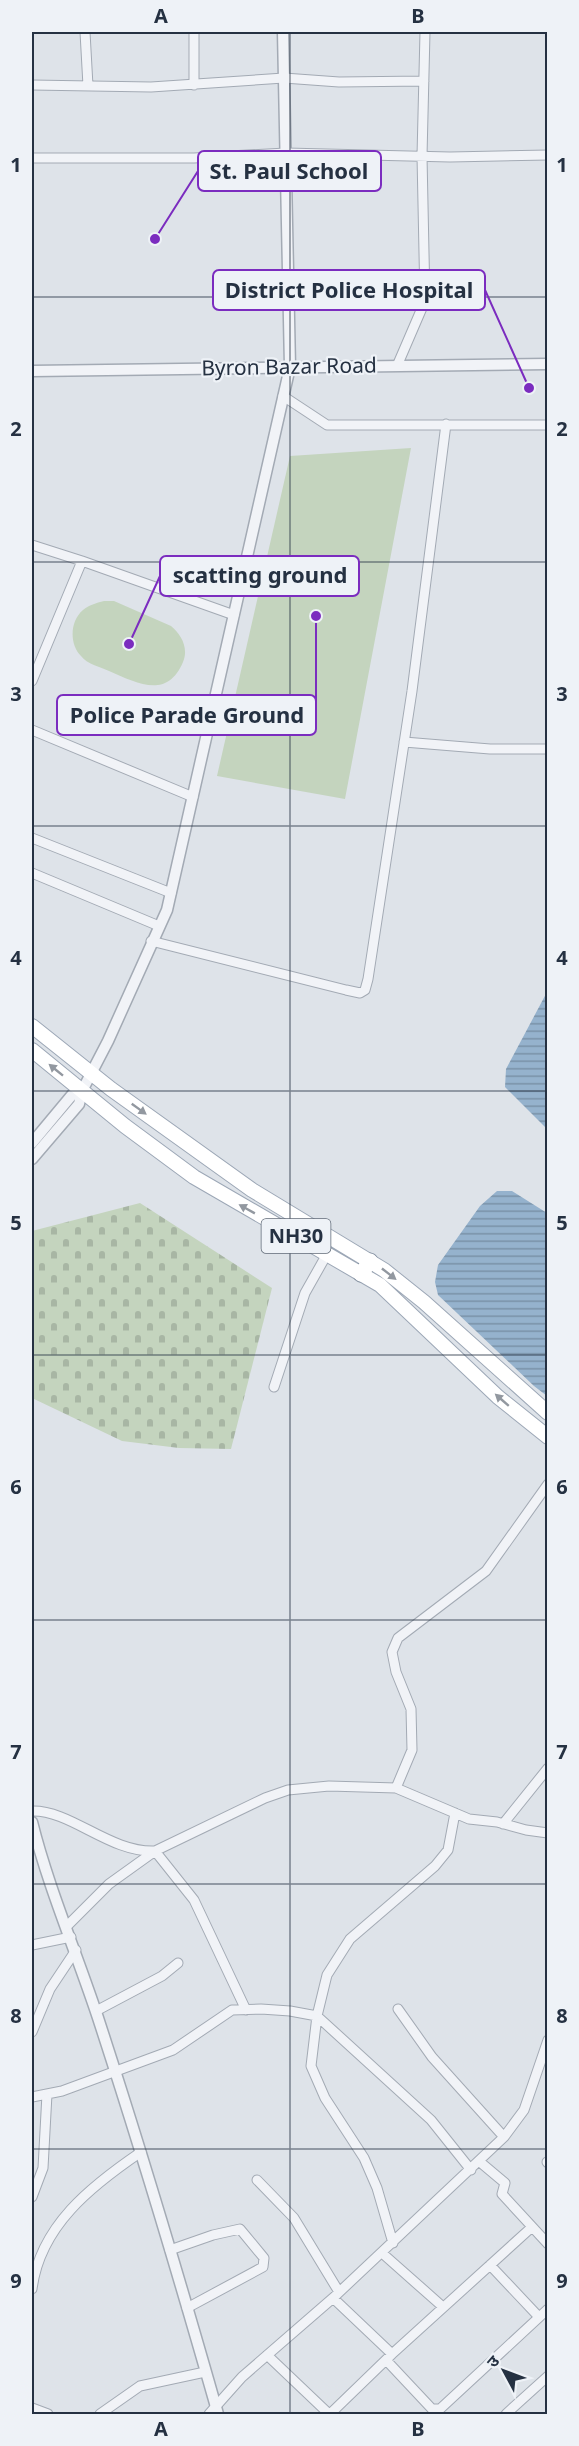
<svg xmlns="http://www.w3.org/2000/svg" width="579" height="2446" font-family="'Noto Sans','Noto Sans Devanagari',sans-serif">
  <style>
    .cemetery { fill: url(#cemetery-stones) }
    .park { fill: #c4d4be }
    .water { fill: url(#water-rules) }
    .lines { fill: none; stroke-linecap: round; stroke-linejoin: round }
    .minor-casing { stroke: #a3aab4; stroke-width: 11 }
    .tertiary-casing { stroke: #a3aab4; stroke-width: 13 }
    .primary-casing { stroke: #9ca7b6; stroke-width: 16 }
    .trunk-casing { stroke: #8491a1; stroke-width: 17 }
    .minor { stroke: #f1f3f7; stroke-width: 9 }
    .tertiary { stroke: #f1f3f7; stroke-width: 10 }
    .primary { stroke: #fff; stroke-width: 14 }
    .trunk { stroke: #fff; stroke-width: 15 }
    .oneway { fill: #9298a0 }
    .grid { fill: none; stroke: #253142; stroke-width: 1.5; stroke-opacity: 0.55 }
    .labels { text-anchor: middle; stroke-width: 4.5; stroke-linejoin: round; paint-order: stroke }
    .shield { fill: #eef2f7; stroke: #616b78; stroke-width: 1.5 }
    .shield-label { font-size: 20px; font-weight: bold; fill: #253142 }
    .street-label { font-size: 21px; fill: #253142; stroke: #eef2f7 }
    .leader { fill: none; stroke: #7b2cbf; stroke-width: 2 }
    .callout-dot { fill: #7b2cbf; stroke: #eef2f7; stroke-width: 2 }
    .callout { fill: #eef2f7; stroke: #7b2cbf; stroke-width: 2 }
    .callout-label { font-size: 22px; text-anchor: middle; font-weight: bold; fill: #253142 }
    .neatline { fill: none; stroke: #253142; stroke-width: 2 }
    .grid-label { font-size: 20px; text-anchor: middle; font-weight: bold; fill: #253142 }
  </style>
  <defs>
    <pattern id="cemetery-stones" width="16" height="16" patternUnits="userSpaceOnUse" patternTransform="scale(1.5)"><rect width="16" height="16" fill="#c4d4be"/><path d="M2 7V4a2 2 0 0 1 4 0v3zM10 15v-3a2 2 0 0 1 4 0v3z" fill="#a8b6a4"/></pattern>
    <pattern id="water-rules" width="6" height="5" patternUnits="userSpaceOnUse" patternTransform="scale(1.5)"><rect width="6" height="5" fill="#95b2cd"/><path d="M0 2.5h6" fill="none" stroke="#7991a8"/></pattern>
  </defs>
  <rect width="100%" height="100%" fill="#dee3e9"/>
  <!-- cemetery -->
  <path class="cemetery" d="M140,1203l132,85 -41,161 -52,-1 -57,-7 -90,-43v-167z"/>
  <!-- park -->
  <path class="park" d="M411,448l-66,351 -128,-23 73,-320z
    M104,601h10l57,25c10,8 18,22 12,36 -16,38 -46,21 -74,9 -9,-4 -22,-7 -28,-15 -12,-12 -11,-35 2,-46 6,-5 13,-7 21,-9z"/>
  <!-- water -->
  <path class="water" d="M547,992v137l-42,-42 1,-18z
    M497,1191h15l35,22v183l-13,-10 -96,-91 -3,-13 3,-17 42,-59z"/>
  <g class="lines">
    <defs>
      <path id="minor" d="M85,32l3,54
        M32,85l119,2 133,-9 55,4 85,-1
        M194,85v-53
        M32,158h162l92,-5 164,4 98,-2
        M397,366l28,-65 -3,-145 3,-124
        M283,396l44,29h221
        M32,545l50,16 152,54
        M32,681l50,-120
        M32,730l161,67
        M404,742l86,7h58
        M32,838l139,55
        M32,873l127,53
        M151,941l195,49 14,3 5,-3 3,-11 44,-288 34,-267
        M274,1387l31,-94 22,-39
        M396,1788l16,-38 -1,-41 -15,-37 -4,-20 6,-14 88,-67 62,-87
        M32,1811c39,-1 78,42 123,40l110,-53 23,-8 41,-4 67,2 73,31 28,3 29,8 22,3
        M503,1824l45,-56
        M67,1926l42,-42 46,-33 39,49 52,110
        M32,1945l39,-8
        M398,2009l34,48 72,80
        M96,2011l66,-35 16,-13
        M32,2032l18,-43 26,-39
        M32,2097l30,-6 111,-41 59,-40 29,-1 29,2 27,5 114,104 40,50
        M480,2162l25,21 -3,11 46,50
        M547,2162l1,1
        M257,2180l37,38 45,74
        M32,2197l11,-29 4,-74
        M393,2243l-16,-55 -13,-30 -39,-60 -14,-32 6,-50 10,-41 23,-36 85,-73 13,-16 7,-37
        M170,2250l43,-15 27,-6 24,29 -1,9 -76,41
        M382,2253l61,54
        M490,2265l49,52
        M32,2289c8,-63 59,-103 109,-137
        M333,2298l59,56
        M267,2355l62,59
        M386,2360l46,49h8l108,-100
        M32,2408l16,6
        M100,2414l40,-28 65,-14
        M209,2414l33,-37 91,-79 171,-161 20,-27 24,-70
        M330,2414l62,-60 140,-127
        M506,2414l42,-38"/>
      <path id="tertiary" d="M32,371l516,-7
        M32,1143l40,-48 10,-4
        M32,1159l47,-55 3,-13 26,-50 59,-131 123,-543 -7,-335
        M32,1822c17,68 46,134 68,202 42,129 81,260 118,390"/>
      <path id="primary" d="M32,1026l79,63 141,101 132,80 40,32 124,111
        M32,1050l93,76 69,51 186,108 118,112 50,40"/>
      <path id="trunk" d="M361,1274l9,-13"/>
    </defs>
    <!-- minor casing -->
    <use href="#minor" class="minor-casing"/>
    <!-- tertiary casing -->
    <use href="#tertiary" class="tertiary-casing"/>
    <!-- primary casing -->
    <use href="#primary" class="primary-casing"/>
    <!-- trunk casing -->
    <use href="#trunk" class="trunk-casing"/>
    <!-- minor -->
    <use href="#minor" class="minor"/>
    <!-- tertiary -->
    <use href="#tertiary" class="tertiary"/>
    <!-- primary -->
    <use href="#primary" class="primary"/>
    <!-- trunk -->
    <use href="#trunk" class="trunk"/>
  </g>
  <!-- one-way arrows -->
  <defs><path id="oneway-solid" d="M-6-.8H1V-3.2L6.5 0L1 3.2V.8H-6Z" transform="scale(1.5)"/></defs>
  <g class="oneway">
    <use href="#oneway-solid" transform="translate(56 1070) rotate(-141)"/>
    <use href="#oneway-solid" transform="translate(139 1109) rotate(36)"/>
    <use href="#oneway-solid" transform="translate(247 1209) rotate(-151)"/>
    <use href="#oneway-solid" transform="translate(389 1274) rotate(38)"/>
    <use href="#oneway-solid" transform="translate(502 1400) rotate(-139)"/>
  </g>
  <!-- grid -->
  <path class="grid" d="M290,32v2382M32,297h516M32,562h516M32,826h516M32,1091h516M32,1355h516M32,1620h516M32,1884h516M32,2149h516"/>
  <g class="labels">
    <!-- shield labels -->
    <rect class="shield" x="261.5" y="1219" width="69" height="34" rx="4.5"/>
    <g class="shield-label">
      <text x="296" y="1243">NH30</text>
    </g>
    <!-- street labels -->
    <g class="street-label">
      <text transform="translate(289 367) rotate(-1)" y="7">Byron Bazar Road</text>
    </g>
  </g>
  <!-- callouts -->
  <path class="leader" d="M155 239L198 171M529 388L485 290M129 644L160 576M316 616L316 715"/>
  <g class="callout-dot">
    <circle cx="155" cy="239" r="6"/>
    <circle cx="529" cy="388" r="6"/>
    <circle cx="129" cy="644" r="6"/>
    <circle cx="316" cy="616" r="6"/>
  </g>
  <g class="callout">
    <rect x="198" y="151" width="183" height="40" rx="6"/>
    <rect x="213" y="270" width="272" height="40" rx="6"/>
    <rect x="160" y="556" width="199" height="40" rx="6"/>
    <rect x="57" y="695" width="259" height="40" rx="6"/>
  </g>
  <g class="callout-label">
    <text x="289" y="179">St. Paul School</text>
    <text x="349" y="298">District Police Hospital</text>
    <text x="260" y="583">scatting ground</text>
    <text x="187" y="723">Police Parade Ground</text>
  </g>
  <!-- border -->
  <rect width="579" height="2446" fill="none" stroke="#eef2f7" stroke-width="66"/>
  <!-- north arrow -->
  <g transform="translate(504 2371) rotate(311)" stroke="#eef2f7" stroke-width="4.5" paint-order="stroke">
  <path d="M0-4.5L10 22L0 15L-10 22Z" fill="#253142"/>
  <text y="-9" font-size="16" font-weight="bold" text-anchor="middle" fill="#253142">उ</text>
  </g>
  <rect x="33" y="33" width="513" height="2380" class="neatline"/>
  <g class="grid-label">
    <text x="161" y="23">A</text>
    <text x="418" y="23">B</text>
    <text x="16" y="172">1</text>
    <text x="562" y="172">1</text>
    <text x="16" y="436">2</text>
    <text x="562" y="436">2</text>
    <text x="16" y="701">3</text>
    <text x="562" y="701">3</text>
    <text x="16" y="965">4</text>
    <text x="562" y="965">4</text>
    <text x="16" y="1230">5</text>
    <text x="562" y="1230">5</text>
    <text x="16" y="1494">6</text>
    <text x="562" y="1494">6</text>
    <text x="16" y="1759">7</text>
    <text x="562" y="1759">7</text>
    <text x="16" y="2023">8</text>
    <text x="562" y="2023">8</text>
    <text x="16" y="2288">9</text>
    <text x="562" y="2288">9</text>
    <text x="161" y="2436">A</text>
    <text x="418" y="2436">B</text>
  </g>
</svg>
